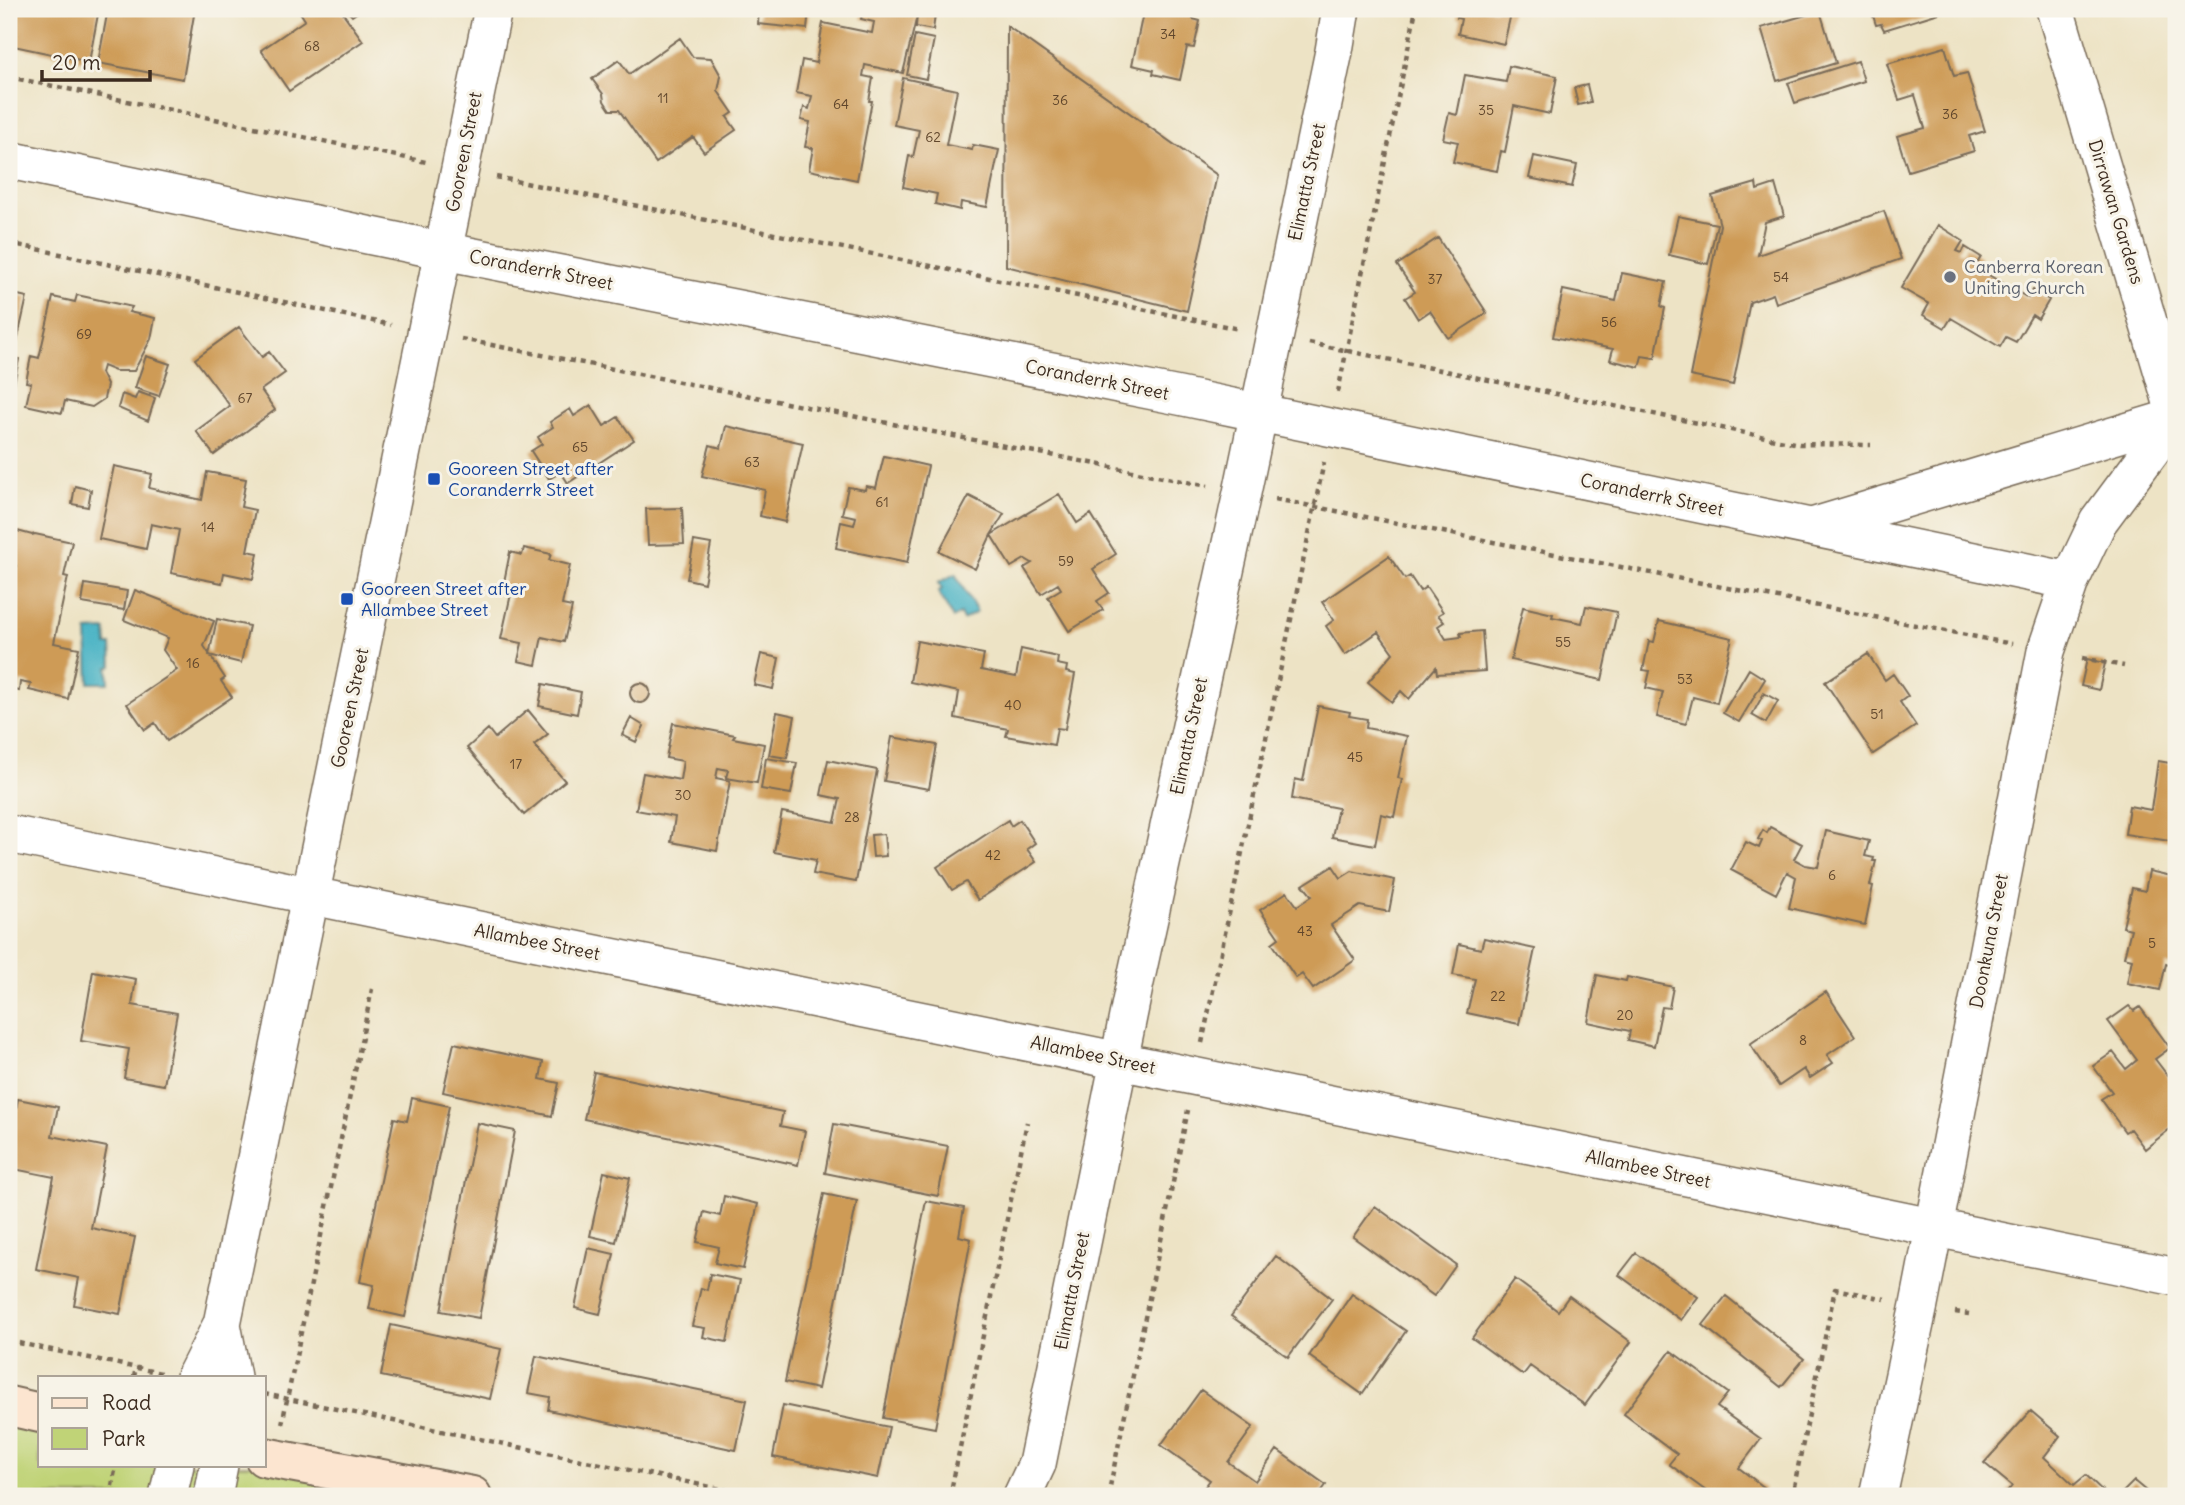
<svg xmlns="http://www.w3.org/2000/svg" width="2185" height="1505" font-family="Delius,sans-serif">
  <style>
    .green { fill: #c0d377; stroke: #7e7e4a; stroke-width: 2 }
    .water { fill: #48b3c5; stroke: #426e72; stroke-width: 2 }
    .building { fill: #ce9b57 }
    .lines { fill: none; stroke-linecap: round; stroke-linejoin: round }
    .street-casing { stroke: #796b58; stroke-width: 40 }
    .secondary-casing { stroke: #796b58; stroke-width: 42 }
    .path { stroke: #796b58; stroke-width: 4.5; stroke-dasharray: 5 5; stroke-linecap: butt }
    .street { stroke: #fff; stroke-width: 37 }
    .secondary { stroke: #fce5d0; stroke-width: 38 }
    .worship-dot { fill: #6b7280; stroke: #f7f3e8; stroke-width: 2.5 }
    .transit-dot { fill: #1a4fb4; stroke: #f7f3e8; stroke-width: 2.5 }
    .labels { text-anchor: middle; stroke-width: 6; stroke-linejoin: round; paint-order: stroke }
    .number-label { font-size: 14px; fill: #60462c }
    .street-label { font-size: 18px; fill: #3b2a1e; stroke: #f7f3e8 }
    .worship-label { font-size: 18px; fill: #5b616d; stroke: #f7f3e8; text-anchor: start }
    .transit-label { font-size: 18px; fill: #164399; stroke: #f7f3e8; text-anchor: start }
  </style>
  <rect width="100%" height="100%" fill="#f7f3e8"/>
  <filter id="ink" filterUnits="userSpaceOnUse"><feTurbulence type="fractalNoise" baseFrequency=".0143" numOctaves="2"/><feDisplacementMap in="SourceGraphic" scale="14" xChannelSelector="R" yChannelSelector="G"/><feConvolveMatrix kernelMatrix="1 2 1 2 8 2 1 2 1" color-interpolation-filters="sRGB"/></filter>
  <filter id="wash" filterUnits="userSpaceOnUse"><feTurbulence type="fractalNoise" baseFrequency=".00686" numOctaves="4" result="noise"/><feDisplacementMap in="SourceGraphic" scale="28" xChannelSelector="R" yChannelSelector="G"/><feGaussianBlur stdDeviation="1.57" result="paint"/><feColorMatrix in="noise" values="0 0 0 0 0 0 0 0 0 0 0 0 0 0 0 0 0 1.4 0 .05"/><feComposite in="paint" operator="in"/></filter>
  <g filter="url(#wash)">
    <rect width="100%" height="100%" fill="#ede3c5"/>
    <!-- green -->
    <path class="green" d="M9,1411l31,6v48h224l154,31h-409z"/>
    <!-- water -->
    <path class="water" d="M955,574l22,38 -14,8 -3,-6 -7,4 -15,-26 4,-3 -4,-6z
      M106,630l1,15h4l1,21 -4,1 1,16h-20l-2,-52z"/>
    <g id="blocks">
      <!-- building -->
      <path class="building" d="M9,9h90l-10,53 -80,-17z
        M108,9h87l-12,70 -85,-16z
        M298,9h42l23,32 -74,50 -28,-41 44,-30z
        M346,9h16l-10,7z
        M759,9h50l-2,20 -49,-5z
        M863,9h55v3l17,3 -2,15 -17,-3 1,-11 -14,57 -38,-8 -2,11 10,2 -4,23h3l-15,79 -48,-10 4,-22 -8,-1 5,-25 -9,-2 3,-13 5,2 3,-13 -16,-3 6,-33 14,3 7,-40 49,10 2,-11 -13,-3z
        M1130,9h65l-2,10 7,2 -6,27 -7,-1 -7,33 -27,-6 1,-4 -22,-5 11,-52z
        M1459,9h53l-8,35 -46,-10 3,-15 -4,-1z
        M1871,9h67l1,4 -55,17 -3,-6 -5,1z
        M1820,11l16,52 -59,18 -16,-53z
        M1007,26l210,149 -30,136 -181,-45z
        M915,35l19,4 -8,40 -19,-4z
        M680,38l13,19 18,1 10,18 -3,15 15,22 -6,4 9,13 -32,22 -11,-15 -37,26 -37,-53h-9l-6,-9 -1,-7 -11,-15 27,-19 10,14z
        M1945,47l9,29 13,-3 18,58 -16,5 5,15 -66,20 -11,-35 28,-8 -10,-33 -16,5 -12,-36z
        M1858,61l6,20 -69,22 -7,-20z
        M1509,66l48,10 -7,38 -36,-8 -9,46 -4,-1 -4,20 -44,-9 5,-20 -15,-3 6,-26 8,2 8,-40 41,7z
        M903,78l54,12 -11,55 26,5 1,-5 26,5 -12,57 -26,-5 -1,8 -25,-6 2,-10 -34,-7 6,-31 4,1 6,-27 -25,-5z
        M1587,85l4,17 -13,3 -4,-17z
        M1534,156l43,9 -5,22 -43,-9z
        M1756,183l1,7 18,-6 9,32 -19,6 -7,33 126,-44 17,48 -125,44 -3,-9 -23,8 -17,83 -43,-9 30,-151 -8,-29z
        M1678,216l39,8 -9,40 -39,-9z
        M1938,225l25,16 -6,10 5,2 3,-6 16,10 -6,10 53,31 5,-8 16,10 -11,19 -6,-4 -16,27 -10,-5 -6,10 -49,-29 -6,10 -22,-13 6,-11 -28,-16z
        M1438,238l49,75 -39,25 -18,-27 -12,8 -13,-21 10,-6 -18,-27z
        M1622,273l44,9 -5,24 4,2 -10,50 -13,-2 -3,11 -29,-7 3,-11 -60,-12 10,-47 53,11z
        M9,293l18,4 -11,49 -7,-2z
        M77,295l55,12 -3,5 26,6 -4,21 -17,32h-19l-12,-5 -2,7 6,12 -3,14 -12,8 -27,-6 -3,12 -36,-8 5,-22 -5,-1 5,-26 8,2 14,-61 22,5z
        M239,327l23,30 7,-5 16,21 -24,17 14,20 -61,45 -18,-24 34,-25 -35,-47z
        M146,356l24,8 -11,32 -24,-8z
        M9,357l10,2 -9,45h-1z
        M138,392l17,6 -7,23 -30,-13 4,-14 13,5z
        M591,405l13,21 14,-9 16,23 -66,43 -7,-11 -12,7 -18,-28 11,-7 -4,-7 15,-10 -3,-5 20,-13 4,7z
        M726,426l77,17 -18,79 -25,-6 5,-26 -63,-14 8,-31 11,3z
        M884,456l44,10 -21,97 -71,-15 5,-26 13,3 2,-8 -14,-3 6,-27 17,3 1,-4 10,2z
        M114,466l38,8 -3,14 53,12 5,-28 39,7 -5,28 14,3 -8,41 11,2 -5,26 -29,-6 -2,10 -51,-10 8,-43 -28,-6 -5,25 -47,-10z
        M75,486l16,4 -3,17 -16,-3z
        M1059,494l18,29 14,-9 25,40 -23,15 16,24 -12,8 6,9 -34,21 -21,-34 13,-8 -3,-5 -17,10 -17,-26 8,-5 -7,-4 -14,8 -20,-32z
        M969,496l35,18 -13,21 -16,34 -36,-18z
        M682,508l2,36 -36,1 -2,-36z
        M10,529l22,6 3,-1 37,8 -8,34 4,1 -14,66 25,5 -11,51 -39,-9 2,-6 -11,-2 -1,9 -10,-2v-86l7,-37 -7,-2z
        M694,541l17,3 -7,39 -17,-4z
        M524,548l27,6 -2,6 21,5 -8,40 10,2 -8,35 -22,-5 -6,28 -18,-4 4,-18 -21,-4 10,-45 -9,-2 8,-40 12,3z
        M1389,556l16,23 5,-3 10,15 6,-4 17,25 -5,3 6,7 -6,4 8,13 15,-2 -1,-4 22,-2 3,40 -48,3 -1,-7 -27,32 -8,-8 -9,11 -24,-20 25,-29 -15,-21 -33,23 -19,-29 8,-6 -12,-18z
        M85,584l42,7 -3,19 -42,-7z
        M135,590l79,31 -10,25 21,32 -4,3 11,16 -65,44 -12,-18 -10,7 -18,-26 50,-34 -14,-20 5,-12 -44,-18z
        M1586,606l31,6 -15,68 -91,-20 12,-53 30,7 -1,3 30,6z
        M217,619l32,7 -8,37 -32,-8z
        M1659,621l73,17 -15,65 -24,-6 -7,27 -29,-7 6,-25 -17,-4 4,-17 -7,-1 6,-29 5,1z
        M917,641l67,13 -3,16 35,7 5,-28 37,8 -1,7 10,2 -1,6 9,2 -10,55 -8,-1 -3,17 -48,-9 2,-7 -53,-11 4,-26 -49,-10z
        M761,654l18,4 -6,31 -19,-4z
        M1868,654l17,26 8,-6 15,22 -8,6 16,24 -43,28 -48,-72z
        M2087,659l18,4 -6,27 -18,-4z
        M1749,669l16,10 -26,43 -16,-9z
        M630 693a10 10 0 1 1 20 0a10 10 0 1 1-20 0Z
        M543,684l38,8 -4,22 -38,-8z
        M1764,693l14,8 -12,22 -14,-8z
        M1318,706l32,6 -1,4 18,3 -1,9 41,8 -9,42 4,1 -8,38 -13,-3 -6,31 -43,-8 6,-29 -46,-9 3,-20 8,2z
        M528,710l20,24 -14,11 31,36 -41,34 -57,-67 21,-19 7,9z
        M777,712l18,4 -8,42 -18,-3z
        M631,718l13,8 -8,16 -14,-7z
        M673,723l62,12 -2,3 31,6 -7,39 -31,-5 2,-8 -10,-2 -2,10 14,3 -13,70 -46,-9 4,-25 -39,-7 7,-37 37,7 3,-19 -17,-3z
        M892,737l45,8 -8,44 -45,-8z
        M766,758l31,5 -6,31 -30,-5z
        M828,760l49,10 -21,112 -43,-8 3,-14 -42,-8 8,-40 53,10 5,-23 -19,-4z
        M2158,761l18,3v78l-51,-8 4,-28 22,4z
        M1008,820l3,6 9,-6 15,23 -8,6 9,13 -58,38 -12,-18 -14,8 -15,-23z
        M1770,827l32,17 -8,15 11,6 13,2 8,-36 43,10 -4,15 9,2 -1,3h3l-6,24 3,1 -8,39 -76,-17 7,-31 -9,-5 -11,22 -45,-24 15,-28 13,6 3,-7 -4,-2 5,-9 4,3z
        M884,834l2,22 -13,1 -2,-22z
        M1333,866l8,12 11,-7 43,9 -6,32 -29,-6 -29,19 24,35 -42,29 -11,-15 -6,4 -24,-35 7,-5 -19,-28 27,-18 10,14 15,-10 -9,-11z
        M2149,871l27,6v90l-10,-3 -6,26 -33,-7 5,-24 -8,-2 7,-28 -8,-2 9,-39 13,3z
        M1484,938l51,11 -16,75 -52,-11 8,-34 -22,-4 6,-31 22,5z
        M93,971l43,8 -4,26 45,8 -13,72 -40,-7 5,-29 -48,-8z
        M1597,975l29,6 1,-4 46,10 -4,21 -7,-1 -8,39 -26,-6 2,-9 -42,-9z
        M1826,992l29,44 -28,19 6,8 -23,15 -6,-9 -25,17 -29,-42z
        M2129,1006l5,5 6,-4 30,41 -15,11 19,25 2,-2v42l-31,25 -15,-20 -5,3 -24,-33 11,-7 -19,-26 20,-14 13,17 11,-9 -29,-39z
        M454,1043l89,19 -3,17 19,4 -7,33 -109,-24z
        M594,1072l189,40 -3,14 25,5 -7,34 -214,-46z
        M412,1098l37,8 -44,211 -36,-8 5,-24 -14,-3 34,-164 13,3z
        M18,1099l40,8 -6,29 55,11 -16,81 44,9 -15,77 -46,-9 5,-27 -43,-9 18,-92 -45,-9v-23z
        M477,1123l38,8 -36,187 -38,-7z
        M834,1124l114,22 -10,50 -113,-23z
        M604,1172l26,6 -14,64 -26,-6z
        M824,1194l33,7 -39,188 -33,-7z
        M724,1196l34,8 -15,65 -28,-6 4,-16 -22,-5 7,-30 16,4z
        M926,1201l38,7 -5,28 12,3 -36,189 -52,-10z
        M1375,1206l81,59 -22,31 -81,-59z
        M588,1248l26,6 -14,60 -25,-6z
        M1636,1253l62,44 -17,23 -62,-45z
        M1276,1256l56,43 -44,58 -57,-41z
        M710,1274l30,6 -13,62 -24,-5 2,-9 -13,-2 9,-38 6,2z
        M1515,1279l43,32 11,-15 62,46 -46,63 -55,-39 -7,9 -51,-37z
        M1352,1294l54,37 -44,63 -53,-38z
        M1726,1296l78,63 -23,28 -78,-62z
        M391,1325l110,24 -11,50 -109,-23z
        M1671,1351l57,42 -11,14 44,32 -22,29 26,20 -6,8h-46l-44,-32 8,-10 -53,-40z
        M536,1356l211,44 -11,50 -188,-40 2,-13 -22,-4z
        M1201,1390l52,37 -25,35 27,19 22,-31 49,35 -8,11h-120l12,-16 -49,-35z
        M783,1405l106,22 -11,51 -105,-21z
        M2031,1411l29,25 -16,21 30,28 12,-10 22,21h-104l8,-10 -28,-23z
        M2134,1481l18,15h-33z"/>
    </g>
  </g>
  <g filter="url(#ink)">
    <use href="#blocks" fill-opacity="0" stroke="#796b58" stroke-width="2"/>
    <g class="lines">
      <defs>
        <path id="street" d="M2055,9l121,407
          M9,160l435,91 735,145 891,185
          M1812,527l364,-110
          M9,834l2167,443
          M222,1324l10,53
          M195,1377l27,-53 271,-1315
          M168,1496l7,-31
          M213,1496l6,-31
          M1022,1496l15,-32 97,-477 108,-494 92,-442 7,-42
          M1878,1496l41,-191 127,-654 24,-70 28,-59 78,-105"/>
        <path id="secondary" d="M9,1406l31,7
          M264,1457l208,39"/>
      </defs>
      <!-- street casing -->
      <use href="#street" class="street-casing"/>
      <!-- secondary casing -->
      <use href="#secondary" class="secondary-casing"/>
      <!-- path -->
      <path class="path" d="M9,77l417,85
        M496,177l743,152
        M9,243l382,82
        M461,339l747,147
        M1309,343l490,101 72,1
        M1338,392l78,-383
        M1275,499l737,145
        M2082,658l42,8
        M1202,1043l122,-581
        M1955,1312l14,2
        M9,1341l152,32
        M134,1377l2,-10
        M264,1394l490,102
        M282,1424l90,-435
        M110,1496l6,-31
        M950,1496l77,-374
        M1108,1496l80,-386
        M1792,1496l43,-207 50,10"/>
      <!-- street -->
      <use href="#street" class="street"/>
      <!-- secondary -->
      <use href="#secondary" class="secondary"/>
    </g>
  </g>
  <!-- markers -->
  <circle class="worship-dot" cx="1950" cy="277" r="7"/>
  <g class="transit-dot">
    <rect x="427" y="472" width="14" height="14" rx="3.5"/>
    <rect x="340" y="592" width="14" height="14" rx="3.5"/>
  </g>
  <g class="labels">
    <!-- number labels -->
    <g class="number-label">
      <text x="1168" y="39">34</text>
      <text x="312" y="51">68</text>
      <text x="663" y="103">11</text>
      <text x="1060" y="105">36</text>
      <text x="841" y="109">64</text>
      <text x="1486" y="115">35</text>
      <text x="1950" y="119">36</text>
      <text x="933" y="142">62</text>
      <text x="1781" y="282">54</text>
      <text x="1435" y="284">37</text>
      <text x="1609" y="327">56</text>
      <text x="84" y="339">69</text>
      <text x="245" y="403">67</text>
      <text x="580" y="452">65</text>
      <text x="752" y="467">63</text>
      <text x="882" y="507">61</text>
      <text x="208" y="532">14</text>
      <text x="1066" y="566">59</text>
      <text x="1563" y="647">55</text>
      <text x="193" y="668">16</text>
      <text x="1685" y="684">53</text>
      <text x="1013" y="710">40</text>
      <text x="1877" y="719">51</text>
      <text x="1355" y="762">45</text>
      <text x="516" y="769">17</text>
      <text x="683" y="800">30</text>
      <text x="852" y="822">28</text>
      <text x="993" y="860">42</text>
      <text x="1832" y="880">6</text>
      <text x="1305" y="936">43</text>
      <text x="2152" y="948">5</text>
      <text x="1498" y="1001">22</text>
      <text x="1625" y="1020">20</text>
      <text x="1803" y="1045">8</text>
    </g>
    <!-- street labels -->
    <g class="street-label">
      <text transform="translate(464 152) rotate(-79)" y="6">Gooreen Street</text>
      <text transform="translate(1307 182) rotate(-78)" y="6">Elimatta Street</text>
      <text transform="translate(2116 212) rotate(73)" y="6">Dirrawan Gardens</text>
      <text transform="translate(541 270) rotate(11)" y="6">Coranderrk Street</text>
      <text transform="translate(1097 380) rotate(11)" y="6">Coranderrk Street</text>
      <text transform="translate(1652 495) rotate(12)" y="6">Coranderrk Street</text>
      <text transform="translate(350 708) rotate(-78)" y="6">Gooreen Street</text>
      <text transform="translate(1189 736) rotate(-78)" y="6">Elimatta Street</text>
      <text transform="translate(1989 941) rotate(-79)" y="6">Doonkuna Street</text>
      <text transform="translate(537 942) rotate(11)" y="6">Allambee Street</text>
      <text transform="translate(1093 1055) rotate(12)" y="6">Allambee Street</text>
      <text transform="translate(1648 1169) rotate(12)" y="6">Allambee Street</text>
      <text transform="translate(1072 1291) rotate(-79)" y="6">Elimatta Street</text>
    </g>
    <!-- worship labels -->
    <g class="worship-label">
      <text x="1964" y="273">Canberra Korean<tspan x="1964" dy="21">Uniting Church</tspan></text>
    </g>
    <!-- transit labels -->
    <g class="transit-label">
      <text x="448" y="475">Gooreen Street after<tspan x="448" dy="21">Coranderrk Street</tspan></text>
      <text x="361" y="595">Gooreen Street after<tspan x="361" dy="21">Allambee Street</tspan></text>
    </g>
  </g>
  <!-- margin -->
  <rect width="2185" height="1505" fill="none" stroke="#f7f3e8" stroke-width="35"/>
  <!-- legend -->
  <rect x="38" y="1376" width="228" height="91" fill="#f7f3e8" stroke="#aca397" stroke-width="2"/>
  <rect x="52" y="1398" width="35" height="10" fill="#fce5d0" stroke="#aca397" stroke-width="2"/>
  <text x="102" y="1410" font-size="21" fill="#3b2a1e">Road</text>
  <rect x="52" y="1428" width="35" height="21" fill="#c0d377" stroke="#aca397" stroke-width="2"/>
  <text x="102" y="1446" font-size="21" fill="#3b2a1e">Park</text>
  <!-- scale -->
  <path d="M42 70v10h108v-10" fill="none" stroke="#3b2a1e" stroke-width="3.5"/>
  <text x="52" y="70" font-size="21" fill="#3b2a1e" stroke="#f7f3e8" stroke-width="5" paint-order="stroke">20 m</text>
</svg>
